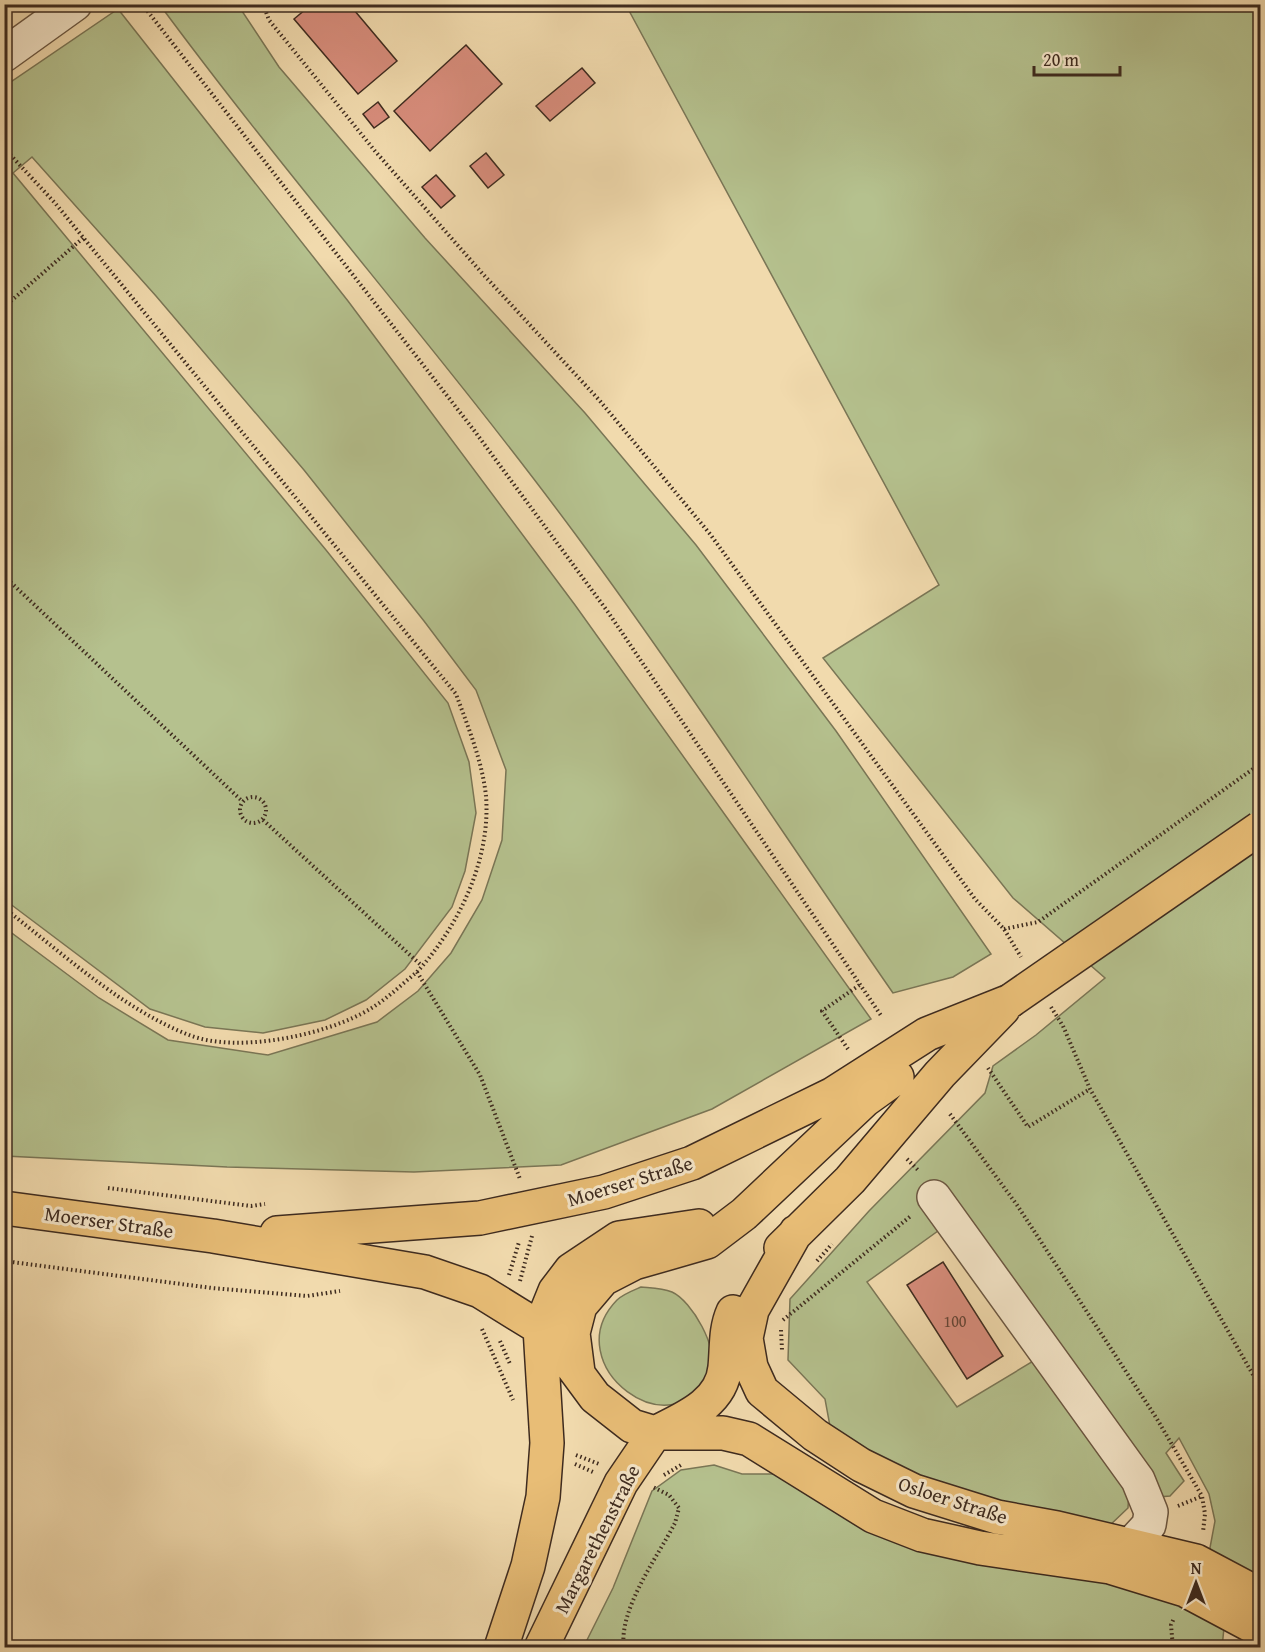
<svg xmlns="http://www.w3.org/2000/svg" width="1265" height="1652" font-family="'Gentium Book Plus',serif">
  <style>
    .green { fill: #b5c18e; stroke: #7a7656; stroke-width: 1.5; fill-rule: evenodd }
    .building { fill: #d88d7c; stroke: #3e2b1f; stroke-width: 1.5 }
    .lines { fill: none; stroke-linecap: round; stroke-linejoin: round }
    .minor-casing { stroke: #6b5742; stroke-width: 36 }
    .major-casing { stroke: #3e2b1f; stroke-width: 36 }
    .path { stroke: #3e2b1f; stroke-width: 4; stroke-dasharray: 1.5 3; stroke-linecap: butt }
    .minor { stroke: #f6e7ca; stroke-width: 33 }
    .major { stroke: #e8bd76; stroke-width: 33 }
    .major-bridge-casing { stroke: #3e2b1f; stroke-width: 36; stroke-linecap: butt }
    .major-bridge { stroke: #e8bd76; stroke-width: 33 }
    .labels { text-anchor: middle; stroke-width: 6; stroke-linejoin: round; paint-order: stroke }
    .number-label { font-size: 16px; fill: #644436 }
    .street-label { font-size: 20px; fill: #3e2b1f; stroke: #f6e7ca }
  </style>
  <rect width="100%" height="100%" fill="#f1daad"/>
  <filter id="stains"><feTurbulence type="fractalNoise" baseFrequency=".00333" numOctaves="4"/><feColorMatrix values="0 0 0 0 .2 0 0 0 0 .09 0 0 0 0 .02 0 0 0 .5 -.17"/></filter>
  <radialGradient id="worn" r=".72"><stop offset=".6" stop-color="#630" stop-opacity="0"/><stop offset="1" stop-color="#630" stop-opacity=".3"/></radialGradient>
  <!-- green -->
  <path class="green" d="M160,5h78l41,62 146,171 160,175 111,132 140,186 155,223 -38,23 -60,16c-106,-153 -207,-309 -317,-458 -134,-181 -283,-350 -416,-530z
    M586,5h674v1572l-51,-24 6,-32 -6,-27 -30,-56 -13,15 18,28 -14,15 -12,1 -29,-8 -1,19 -21,20 -193,-48 -82,-43 -7,-38 -37,-39 2,-61 79,-88 116,-118 8,-27 43,-31 69,-57 -92,-80 -190,-240 116,-73 -312,-578zM963,1213l92,135 -98,59 -90,-125z
    M118,9l230,292 227,304 296,414 -159,90 -151,56 -147,7 -187,-5 -222,-11v-228l94,70 69,42 100,15 109,-33 41,-31 33,-38 31,-53 20,-60 4,-70 -30,-80 -52,-69 -120,-151 -148,-174 -124,-139 -19,16 313,377 122,153 21,59 7,51 -11,58 -13,36 -47,62 -39,31 -41,20 -62,13 -58,-6 -55,-18 -145,-109v-814z
    M641,1287c11,1 21,1 31,5 20,9 47,57 39,78 -35,86 -157,-5 -94,-70 6,-6 17,-10 24,-13z
    M714,1465l28,9h35l448,143 -3,31h-639l30,-60 39,-97 29,-21z"/>
  <!-- building -->
  <path class="building" d="M312,4h37l48,57 -39,33 -64,-75z
    M466,45l36,39 -72,67 -36,-40z
    M582,68l13,15 -45,38 -14,-15z
    M378,102l11,15 -15,11 -11,-14z
    M486,153l18,22 -16,13 -18,-22z
    M436,175l19,21 -14,12 -19,-21z
    M943,1262l60,94 -36,23 -60,-94z"/>
  <g class="lines">
    <defs>
      <path id="minor" d="M4,55l71,-51
        M934,1197l204,283 13,32 -2,13 -36,39"/>
      <path id="major" d="M4,1208l209,28 212,36 55,19 60,37 21,23 34,46 37,29 23,7h68l26,6 124,77 49,19 58,13 130,19 75,23 75,40
        M796,1232l-44,78 -6,28 5,29 11,24 53,44 46,30 53,26 83,26 60,11 139,33 64,34
        M277,1233l203,-15 124,-26 88,-29 141,-69 94,-60 83,-33
        M781,1248l69,-68 90,-106 63,-65
        M578,1372l-5,-39 7,-27 23,-27 31,-16 73,-21 37,-28 121,-114 32,-23
        M657,1432c28,-14 65,-29 68,-65 2,-19 0,-37 8,-55
        M501,1648l27,-82 15,-69 4,-54 -7,-115 15,-37 16,-21 48,-32 80,-12
        M541,1648l80,-165 34,-50"/>
    </defs>
    <!-- minor casing -->
    <use href="#minor" class="minor-casing"/>
    <!-- major casing -->
    <use href="#major" class="major-casing"/>
    <!-- path -->
    <path class="path" d="M142,4l331,425 135,183 274,405
      M263,4l6,16 106,131 107,122 118,128 110,133 265,365 29,30 17,28
      M4,148l51,55 401,491c12,33 26,66 30,102 5,63 -27,130 -69,176
      M4,307l79,-69
      M4,576l238,225
      M240 810a13 13 0 1 1 26 0a13 13 0 1 1-26 0Z
      M263,820l159,146
      M4,908c57,44 118,101 185,127 48,19 138,0 181,-26 17,-10 32,-25 47,-37l63,103 40,104
      M1004,929l34,-7 222,-158
      M1051,1007l12,19 27,63 170,298
      M848,1049l-26,-38 39,-27
      M988,1068l40,59 62,-38
      M950,1114l67,91 140,214 45,77 3,18 -2,18
      M907,1159l12,12
      M108,1188l143,18 14,-2
      M4,1261l208,27 95,8 33,-5
      M817,1261l15,-17
      M509,1275l10,-33
      M520,1281l12,-45
      M783,1320l129,-105
      M482,1329l31,71
      M781,1330l1,20
      M500,1341l10,23
      M576,1455l23,9
      M575,1464l18,8
      M664,1475l17,-10
      M1178,1506l24,-10
      M624,1648c-6,-38 34,-92 51,-125l4,-15 -10,-13 -16,-8
      M1173,1648l-2,-23 3,-7"/>
    <!-- minor -->
    <use href="#minor" class="minor"/>
    <!-- major -->
    <use href="#major" class="major"/>
    <defs>
      <path id="major-bridge" d="M1010,1001l250,-173"/>
    </defs>
    <!-- major-bridge casing -->
    <use href="#major-bridge" class="major-bridge-casing"/>
    <!-- major-bridge -->
    <use href="#major-bridge" class="major-bridge"/>
  </g>
  <g class="labels">
    <!-- number labels -->
    <g class="number-label">
      <text x="955" y="1327">100</text>
    </g>
    <!-- street labels -->
    <g class="street-label">
      <text transform="translate(630 1181) rotate(-17)" y="7">Moerser Straße</text>
      <text transform="translate(109 1222) rotate(8)" y="7">Moerser Straße</text>
      <text transform="translate(953 1500) rotate(18)" y="7">Osloer Straße</text>
      <text transform="translate(597 1539) rotate(-63)" y="7">Margarethenstraße</text>
    </g>
  </g>
  <!-- margin -->
  <rect width="1265" height="1652" fill="none" stroke="#f1daad" stroke-width="24"/>
  <rect x="6" y="6" width="1253" height="1640" fill="none" stroke="#3e2b1f" stroke-width="3"/>
  <rect x="12" y="12" width="1241" height="1628" fill="none" stroke="#3e2b1f" stroke-width="1.5"/>
  <!-- north arrow -->
  <g transform="translate(1196 1583)" stroke="#f6e7ca" stroke-width="4.5" paint-order="stroke">
  <path d="M0-4.5L10 22L0 15L-10 22Z" fill="#3e2b1f"/>
  <text y="-9" font-size="16" font-weight="bold" text-anchor="middle" fill="#3e2b1f">N</text>
  </g>
  <!-- scale -->
  <path d="M1034 66v9h86v-9" fill="none" stroke="#3e2b1f" stroke-width="3"/>
  <text x="1043" y="66" font-size="18" fill="#3e2b1f" stroke="#f6e7ca" stroke-width="4.5" paint-order="stroke">20 m</text>
  <rect width="100%" height="100%" filter="url(#stains)"/>
  <rect width="100%" height="100%" fill="url(#worn)"/>
</svg>
